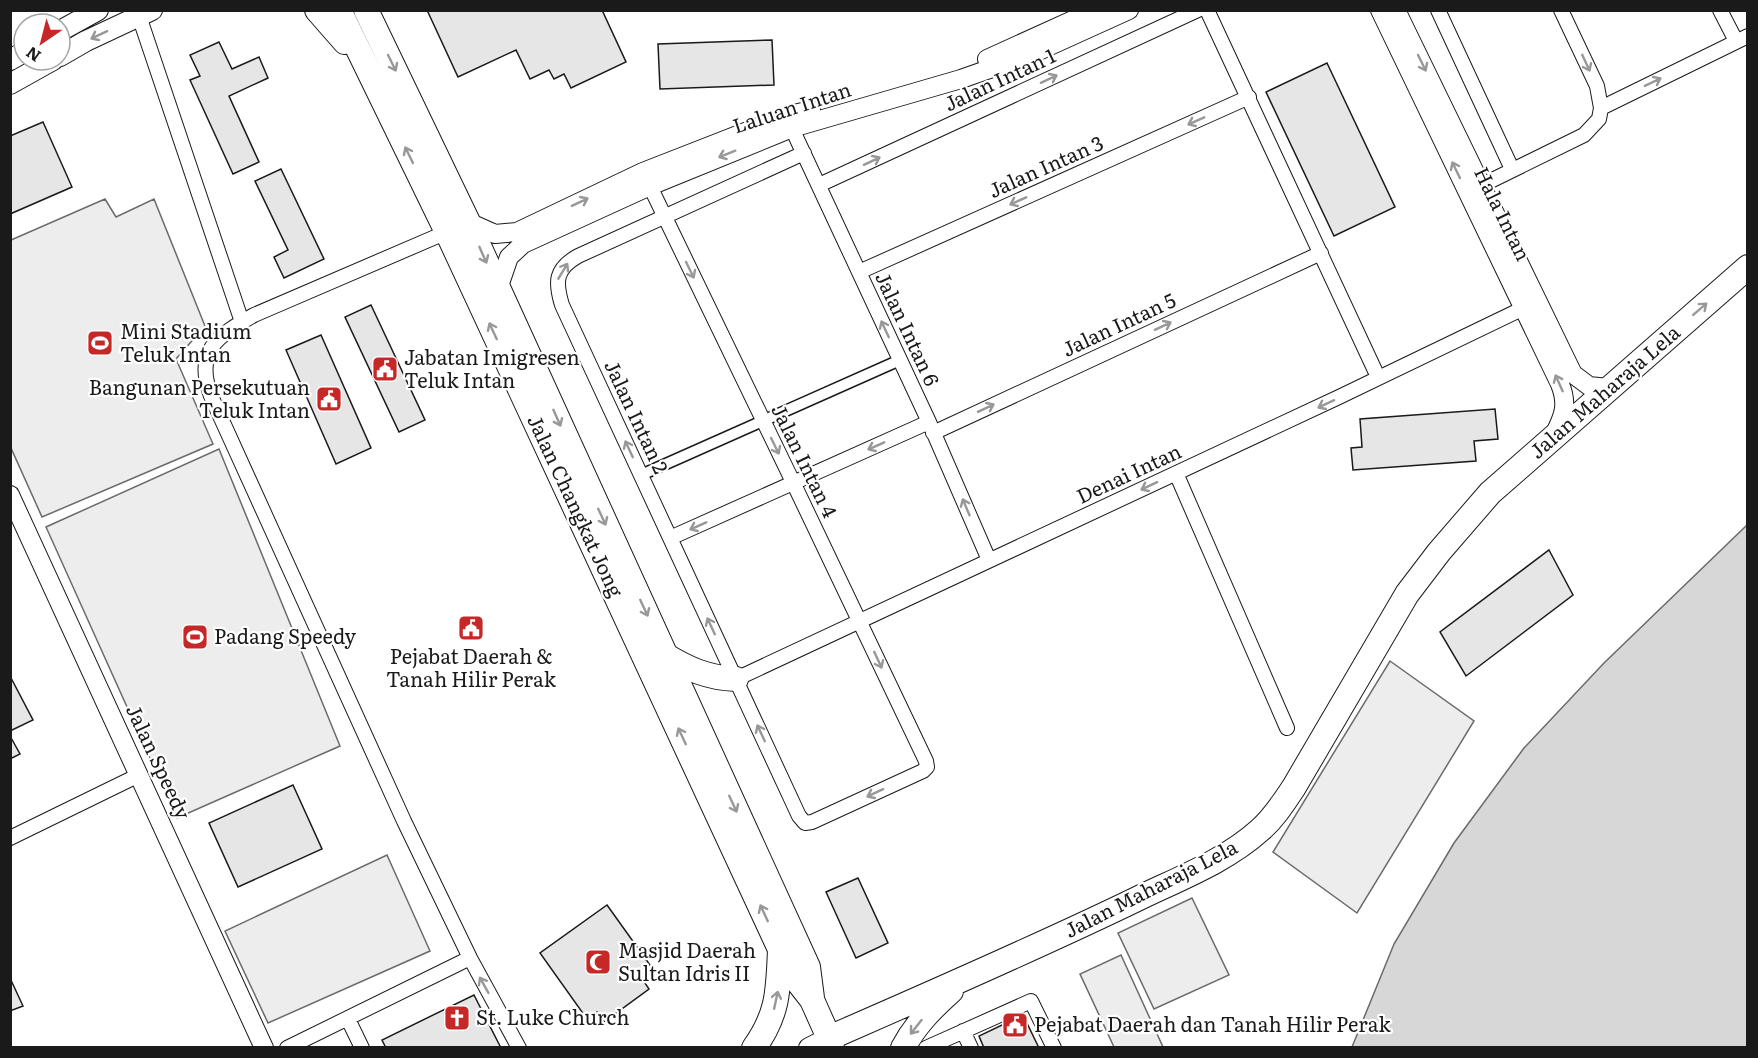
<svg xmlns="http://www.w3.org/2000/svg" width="1758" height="1058" font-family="Literata,serif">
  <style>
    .green { fill: #ededed; stroke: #6a6a6a; stroke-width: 1.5 }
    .water { fill: #d7d7d7; stroke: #6a6a6a; stroke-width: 1.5 }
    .building { fill: #e6e6e6; stroke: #1a1a1a; stroke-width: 1.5 }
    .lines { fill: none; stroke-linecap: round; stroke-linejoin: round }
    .pedestrian-casing { stroke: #1a1a1a; stroke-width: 13 }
    .minor-casing { stroke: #1a1a1a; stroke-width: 16 }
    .tertiary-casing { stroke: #1a1a1a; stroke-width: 20 }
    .secondary-casing { stroke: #1a1a1a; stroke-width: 22 }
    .trunk-casing { stroke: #1a1a1a; stroke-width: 26 }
    .pedestrian { stroke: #fff; stroke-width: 10 }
    .minor { stroke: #fff; stroke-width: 14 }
    .tertiary { stroke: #fff; stroke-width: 18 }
    .secondary { stroke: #fff; stroke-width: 20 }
    .trunk { stroke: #fff; stroke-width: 24 }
    .oneway { stroke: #989898 }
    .labels { text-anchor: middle; stroke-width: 4.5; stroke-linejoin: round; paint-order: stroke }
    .street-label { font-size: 20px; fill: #1a1a1a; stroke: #fff }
    .poi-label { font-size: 20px; fill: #1a1a1a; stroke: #fff; text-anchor: start }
  </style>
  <rect width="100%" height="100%" fill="#fff"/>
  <!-- green -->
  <path class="green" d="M105,199l11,18 38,-18 51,127 -29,33 37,85 -171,73 -31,-69v-208z
    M219,449l121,297 -163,72 -131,-291z
    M1390,661l84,60 -117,192 -84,-61z
    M387,855l43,96 -162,72 -43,-92z
    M1192,898l37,77 -75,34 -36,-76z
    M1121,955l42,92h-49l-34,-73z"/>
  <!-- water -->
  <path class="water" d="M1747,525v522h-395l42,-103 60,-101 70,-95 80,-85z"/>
  <!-- building -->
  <path class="building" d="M427,10h175l24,52 -55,26 -7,-14 -10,5 -5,-9 -19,9 -14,-29 -58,27z
    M772,40l2,45 -114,4 -2,-45z
    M219,42l13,27 27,-12 9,21 -39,18 30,66 -26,12 -43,-94 10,-4 -10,-21z
    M1327,63l68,144 -61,29 -68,-144z
    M43,122l29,65 -62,27v-78z
    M281,169l43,90 -40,19 -10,-21 14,-7 -33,-69z
    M371,305l54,115 -26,12 -54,-115z
    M321,335l50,113 -35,16 -50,-114z
    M1495,409l3,30 -24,2 2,20 -123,9 -2,-22 11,-1 -2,-28z
    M1549,550l24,45 -107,81 -26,-44z
    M10,676l23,44 -23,11z
    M10,736l10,18 -10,5z
    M293,785l29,64 -84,38 -29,-64z
    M858,878l30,65 -32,15 -30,-66z
    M607,905l48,67 -12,8 6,9 -45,33 -7,-10 -10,7 -47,-66z
    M10,978l13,28 -13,5z
    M474,995l27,53h-115l-4,-8z
    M1023,1015l16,33h-55l-5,-12z"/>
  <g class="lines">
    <defs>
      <path id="pedestrian" d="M641,475l259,-115"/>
      <path id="minor" d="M137,10l105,312
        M1207,10l171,367
        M1438,10l74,159
        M1720,10l16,31
        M1601,108l147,-72
        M788,120l141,302 60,138
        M647,180c94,193 187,387 279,581l1,6 -4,4 -111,51 -7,1 -6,-7 -237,-511c-7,-23 -7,-36 16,-49l226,-103
        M819,185l379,-175
        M1474,189l110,-54 15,-16 2,-11 -4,-22 -36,-76
        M447,232l-193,83c-37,21 -60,36 -43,81l193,425 66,137 49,90
        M859,272l390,-175
        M933,433l388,-180
        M1176,473l111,255
        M670,538l259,-116
        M736,679l603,-282 191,-92
        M10,838l129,-63
        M348,1019l14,29
        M963,1031l8,17
        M287,1048l183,-90
        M926,1048l105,-47 23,47"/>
      <path id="tertiary" d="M1380,10l180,374c8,20 4,31 -5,49
        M1396,10l177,364 16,12 19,2
        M987,59l108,-49
        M468,222l27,12 22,-2 126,-60 143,-56 25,-6
        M498,289l11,-32 14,-13 127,-58 142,-58 169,-49 71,-25 97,-44
        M10,495l254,553"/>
      <path id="secondary" d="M60,31l38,-21
        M60,56l26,-15 66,-31
        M10,60l14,-8
        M10,84l43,-24
        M809,1048l20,-10 5,10"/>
      <path id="trunk" d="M317,10l28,32
        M339,10l108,222 344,741 21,27 17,38c103,-45 207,-90 308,-139 41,-20 89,-38 123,-69 14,-12 24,-28 34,-43l113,-193 32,-42 51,-59 258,-226
        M366,10l102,212 340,745 4,31
        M665,655c23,14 43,23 71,24
        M754,1048c25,-35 24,-58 26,-98
        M903,1048c12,-23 29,-40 48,-57"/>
    </defs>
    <!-- pedestrian casing -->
    <use href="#pedestrian" class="pedestrian-casing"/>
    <!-- minor casing -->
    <use href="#minor" class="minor-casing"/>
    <!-- tertiary casing -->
    <use href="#tertiary" class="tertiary-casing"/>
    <!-- secondary casing -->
    <use href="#secondary" class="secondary-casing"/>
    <!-- trunk casing -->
    <use href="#trunk" class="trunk-casing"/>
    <!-- pedestrian -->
    <use href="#pedestrian" class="pedestrian"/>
    <!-- minor -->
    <use href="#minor" class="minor"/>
    <!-- tertiary -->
    <use href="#tertiary" class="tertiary"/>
    <!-- secondary -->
    <use href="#secondary" class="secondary"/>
    <!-- trunk -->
    <use href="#trunk" class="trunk"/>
  </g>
  <!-- one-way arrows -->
  <defs><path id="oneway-shaft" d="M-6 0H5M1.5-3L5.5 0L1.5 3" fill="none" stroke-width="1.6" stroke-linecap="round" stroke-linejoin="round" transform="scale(1.5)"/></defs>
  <g class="oneway">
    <use href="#oneway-shaft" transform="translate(99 35) rotate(155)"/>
    <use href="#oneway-shaft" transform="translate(392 63) rotate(64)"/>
    <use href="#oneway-shaft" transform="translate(1422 63) rotate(64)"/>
    <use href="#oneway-shaft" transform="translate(1586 63) rotate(65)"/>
    <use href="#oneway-shaft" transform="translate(1049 79) rotate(-25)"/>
    <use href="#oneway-shaft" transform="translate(1653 82) rotate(-26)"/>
    <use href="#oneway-shaft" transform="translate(1196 121) rotate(156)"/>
    <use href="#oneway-shaft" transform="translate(727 154) rotate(158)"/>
    <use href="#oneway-shaft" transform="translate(409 155) rotate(-116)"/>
    <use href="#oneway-shaft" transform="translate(872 161) rotate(-25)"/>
    <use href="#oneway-shaft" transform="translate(1456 170) rotate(-116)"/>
    <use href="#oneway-shaft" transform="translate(1018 201) rotate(156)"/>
    <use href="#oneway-shaft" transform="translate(580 202) rotate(-25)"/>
    <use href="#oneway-shaft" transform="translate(483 255) rotate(66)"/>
    <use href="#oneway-shaft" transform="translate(690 270) rotate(64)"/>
    <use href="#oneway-shaft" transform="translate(563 271) rotate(-59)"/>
    <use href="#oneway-shaft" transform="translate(1700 309) rotate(-41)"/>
    <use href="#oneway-shaft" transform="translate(1163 326) rotate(-25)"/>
    <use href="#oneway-shaft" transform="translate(885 329) rotate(-115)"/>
    <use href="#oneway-shaft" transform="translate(493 331) rotate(-115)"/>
    <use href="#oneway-shaft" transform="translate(1559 383) rotate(-114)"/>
    <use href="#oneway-shaft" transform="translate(1326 404) rotate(155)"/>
    <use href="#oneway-shaft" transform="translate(986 408) rotate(-25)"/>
    <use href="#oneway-shaft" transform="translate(557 418) rotate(66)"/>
    <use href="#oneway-shaft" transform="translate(775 446) rotate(64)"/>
    <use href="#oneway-shaft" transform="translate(876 446) rotate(156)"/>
    <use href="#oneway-shaft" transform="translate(629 449) rotate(-115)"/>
    <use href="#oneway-shaft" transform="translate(1149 486) rotate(155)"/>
    <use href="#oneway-shaft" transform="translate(966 507) rotate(-113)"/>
    <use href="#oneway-shaft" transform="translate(602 517) rotate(65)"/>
    <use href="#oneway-shaft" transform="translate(698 526) rotate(156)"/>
    <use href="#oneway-shaft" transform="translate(644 608) rotate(65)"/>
    <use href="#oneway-shaft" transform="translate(711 626) rotate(-115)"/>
    <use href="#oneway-shaft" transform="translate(878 660) rotate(65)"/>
    <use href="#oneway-shaft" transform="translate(761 733) rotate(-115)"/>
    <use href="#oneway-shaft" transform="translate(682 736) rotate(-115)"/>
    <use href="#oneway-shaft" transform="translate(875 793) rotate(155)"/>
    <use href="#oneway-shaft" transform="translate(733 804) rotate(65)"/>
    <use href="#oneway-shaft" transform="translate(764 913) rotate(-115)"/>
    <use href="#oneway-shaft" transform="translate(484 985) rotate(-119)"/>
    <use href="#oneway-shaft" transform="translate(776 1000) rotate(-78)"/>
    <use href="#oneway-shaft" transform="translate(916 1027) rotate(128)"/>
  </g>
  <!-- icons -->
  <defs>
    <symbol id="stadium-square" viewBox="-11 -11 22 22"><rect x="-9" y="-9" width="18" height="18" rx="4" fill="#c62828" stroke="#fff"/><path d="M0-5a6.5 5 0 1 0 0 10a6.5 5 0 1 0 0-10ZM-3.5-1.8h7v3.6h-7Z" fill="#fff"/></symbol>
    <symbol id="civic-square" viewBox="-11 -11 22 22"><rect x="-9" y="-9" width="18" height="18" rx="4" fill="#c62828" stroke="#fff"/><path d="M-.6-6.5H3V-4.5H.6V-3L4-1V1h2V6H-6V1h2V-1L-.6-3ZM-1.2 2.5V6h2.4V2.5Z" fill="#fff"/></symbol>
    <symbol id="mosque-square" viewBox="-11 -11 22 22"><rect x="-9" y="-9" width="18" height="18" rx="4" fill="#c62828" stroke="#fff"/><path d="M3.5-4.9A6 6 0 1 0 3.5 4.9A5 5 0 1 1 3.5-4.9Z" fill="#fff"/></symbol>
    <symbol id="church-square" viewBox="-11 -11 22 22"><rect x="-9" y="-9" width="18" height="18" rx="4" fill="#c62828" stroke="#fff"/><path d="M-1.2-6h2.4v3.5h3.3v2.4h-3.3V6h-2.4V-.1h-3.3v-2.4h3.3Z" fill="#fff"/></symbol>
  </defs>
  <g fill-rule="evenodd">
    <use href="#stadium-square" x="85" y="328" width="30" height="30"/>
    <use href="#civic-square" x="370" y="354" width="30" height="30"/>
    <use href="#civic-square" x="314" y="384" width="30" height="30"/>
    <use href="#civic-square" x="456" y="613" width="30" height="30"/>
    <use href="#stadium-square" x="180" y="622" width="30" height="30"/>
    <use href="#mosque-square" x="583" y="947" width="30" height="30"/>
    <use href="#church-square" x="442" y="1003" width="30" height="30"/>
    <use href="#civic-square" x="1000" y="1010" width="30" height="30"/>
  </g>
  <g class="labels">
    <!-- street labels -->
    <g class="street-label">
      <text transform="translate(1000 80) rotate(-25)" y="7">Jalan Intan 1</text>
      <text transform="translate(792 108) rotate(-18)" y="7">Laluan Intan</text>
      <text transform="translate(1046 167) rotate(-24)" y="7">Jalan Intan 3</text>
      <text transform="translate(1502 214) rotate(64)" y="7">Hala Intan</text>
      <text transform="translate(1119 325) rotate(-25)" y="7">Jalan Intan 5</text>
      <text transform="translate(907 329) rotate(65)" y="7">Jalan Intan 6</text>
      <text transform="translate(1605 392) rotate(-41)" y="7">Jalan Maharaja Lela</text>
      <text transform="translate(636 417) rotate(65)" y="7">Jalan Intan 2</text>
      <text transform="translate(804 461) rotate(64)" y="7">Jalan Intan 4</text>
      <text transform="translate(1129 474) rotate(-25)" y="7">Denai Intan</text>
      <text transform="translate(575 506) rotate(65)" y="7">Jalan Changkat Jong</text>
      <text transform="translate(158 762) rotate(65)" y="7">Jalan Speedy</text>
      <text transform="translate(1151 889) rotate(-27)" y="7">Jalan Maharaja Lela</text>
    </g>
    <!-- poi labels -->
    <g class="poi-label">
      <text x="120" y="339">Mini Stadium<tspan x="120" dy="23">Teluk Intan</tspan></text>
      <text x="404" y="365">Jabatan Imigresen<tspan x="404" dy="23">Teluk Intan</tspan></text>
      <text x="310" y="395" text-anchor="end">Bangunan Persekutuan<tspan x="310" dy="23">Teluk Intan</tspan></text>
      <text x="214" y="644">Padang Speedy</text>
      <text x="471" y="664" text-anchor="middle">Pejabat Daerah &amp;<tspan x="471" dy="23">Tanah Hilir Perak</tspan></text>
      <text x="618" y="958">Masjid Daerah<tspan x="618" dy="23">Sultan Idris II</tspan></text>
      <text x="476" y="1025">St. Luke Church</text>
      <text x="1034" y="1032">Pejabat Daerah dan Tanah Hilir Perak</text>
    </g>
  </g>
  <!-- border -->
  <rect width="1758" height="1058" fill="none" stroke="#1a1a1a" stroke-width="24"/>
  <!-- north arrow -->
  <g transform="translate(42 42) rotate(215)"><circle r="28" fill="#ffffff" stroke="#a3a3a3" stroke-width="1.5"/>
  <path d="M0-4.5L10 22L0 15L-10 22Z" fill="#c62828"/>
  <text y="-9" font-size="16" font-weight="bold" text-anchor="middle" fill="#1a1a1a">N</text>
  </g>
</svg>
